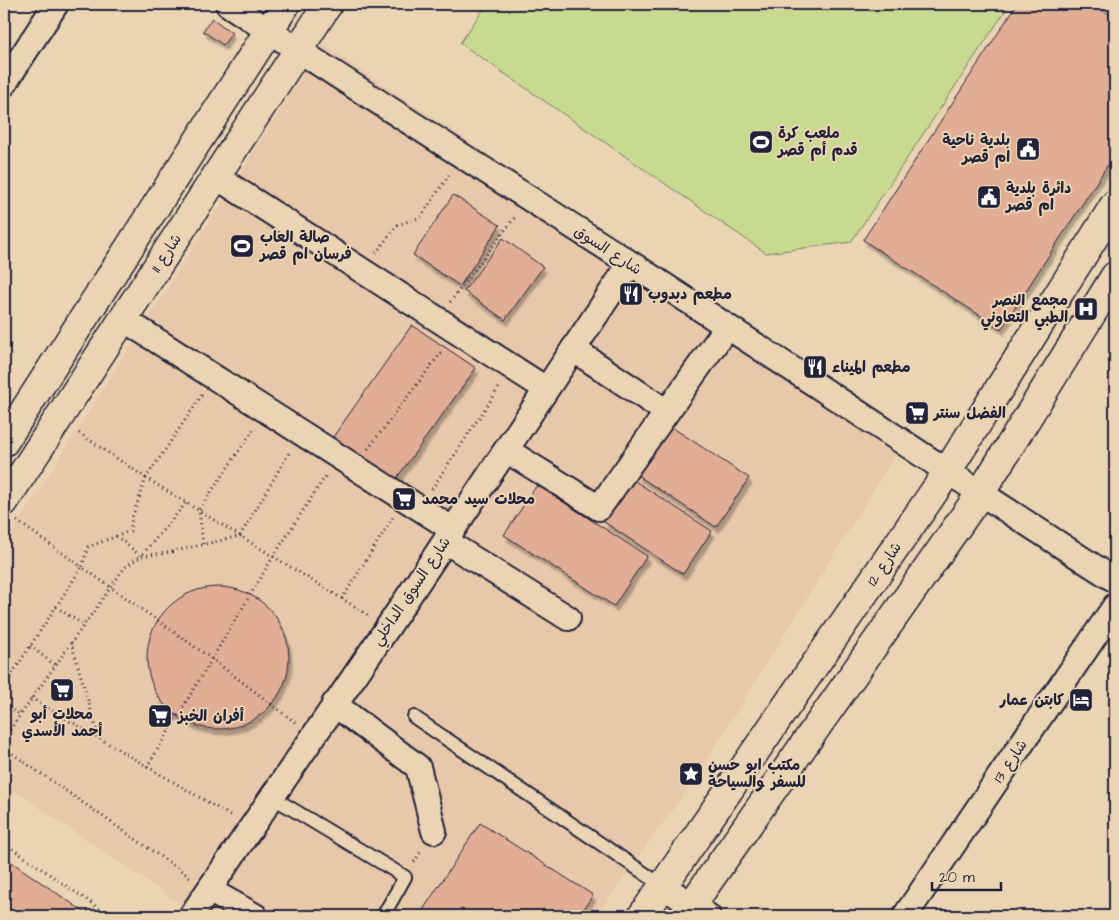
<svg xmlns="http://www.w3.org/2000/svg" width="1119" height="920" font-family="'Architects Daughter','Playpen Sans Arabic',sans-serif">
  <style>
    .built { fill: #e8c8aa }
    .green { fill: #c8da8f; stroke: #757e65 }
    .building { fill: #e2ad95; stroke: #22223b; filter: url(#shadow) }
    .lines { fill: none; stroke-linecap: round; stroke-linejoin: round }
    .lane-casing { stroke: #22223b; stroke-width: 16 }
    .street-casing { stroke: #22223b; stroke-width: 28 }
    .secondary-casing { stroke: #22223b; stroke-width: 31 }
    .path { stroke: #22223b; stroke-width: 3; stroke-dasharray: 1 4; stroke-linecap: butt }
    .lane { stroke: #ead4b3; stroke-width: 12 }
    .street { stroke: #ead4b3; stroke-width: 24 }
    .secondary { stroke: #ead4b3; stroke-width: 28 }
    .labels { text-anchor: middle; stroke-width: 4; stroke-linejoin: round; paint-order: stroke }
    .poi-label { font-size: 15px; font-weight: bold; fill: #22223b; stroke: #ead4b3; text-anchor: start }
    .street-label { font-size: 15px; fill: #22223b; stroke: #ead4b3 }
  </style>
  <defs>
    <filter id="shadow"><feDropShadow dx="3" dy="5.5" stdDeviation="1" flood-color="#0004"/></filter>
  </defs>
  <rect width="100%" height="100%" fill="#ead4b3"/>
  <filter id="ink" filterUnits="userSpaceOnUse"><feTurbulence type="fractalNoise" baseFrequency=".02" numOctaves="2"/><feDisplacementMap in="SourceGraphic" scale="10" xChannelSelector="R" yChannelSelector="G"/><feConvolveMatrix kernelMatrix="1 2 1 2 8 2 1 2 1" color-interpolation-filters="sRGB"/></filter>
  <g filter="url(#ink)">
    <!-- built -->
    <path class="built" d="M322,44l587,389 -213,344 -100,139h-398l-186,-127 -8,11v-255z"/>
    <!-- green -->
    <path class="green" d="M487,4h523l-159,238 -85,11 -306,-210z"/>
    <!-- building -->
    <path class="building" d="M1017,4h76l22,14v136l-114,175 -138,-89z
      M212,18l20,15 -9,12 -20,-14z
      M453,195l47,30 -40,61 -47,-31z
      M503,238l40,29 -38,53 -41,-29z
      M412,325l64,43 -80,111 -63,-42z
      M670,426l79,52 -33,49 -79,-52z
      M632,479l80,52 -29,43 -79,-52z
      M537,485l110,71 -33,50 -110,-71z
      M147 658a71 71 0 1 1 142 0a71 71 0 1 1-142 0Z
      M480,823l113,72 -14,21h-160z
      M7,859l83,57h-86v-52z"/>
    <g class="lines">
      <defs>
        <path id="lane" d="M414,717l249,169
          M272,797l133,80 -22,39"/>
        <path id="street" d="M228,4c133,88 268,173 402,259 162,105 322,213 485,317
          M4,84l52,-80
          M215,176l331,213
          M123,319l329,210
          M573,349l94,63
          M506,450l93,58 128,-181
          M445,541l123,77
          M334,704l84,63 16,64
          M663,886l45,30
          M209,890l46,26
          M191,916l197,-289 242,-363
          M905,916l210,-310"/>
        <path id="secondary" d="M4,442l282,-438
          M4,502l324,-498
          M642,916l296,-430 177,-282
          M684,916l296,-422 135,-218"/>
      </defs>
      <!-- lane casing -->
      <use href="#lane" class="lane-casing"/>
      <!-- street casing -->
      <use href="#street" class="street-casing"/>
      <!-- secondary casing -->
      <use href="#secondary" class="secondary-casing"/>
      <!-- path -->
      <path class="path" d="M376,253l21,-28 24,-8 28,-42
        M450,302l65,-85
        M79,433l67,45 224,138
        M368,449l75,-99
        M432,489l68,-103
        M17,521l65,46 6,-20 42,-16 2,-13 14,-40 56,-83
        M116,536l25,20 45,-53
        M203,544l-4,-34 54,-80
        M342,599l51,-82
        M56,607l28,18
        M71,642l28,96
        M30,646l25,19
        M4,686l78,-119 130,92 84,64
        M31,698l200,118
        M4,706l16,8
        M4,738l121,-171 16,-11 25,-3 74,-17 49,-83
        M4,748l186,129
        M147,767l126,-210 53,-82
        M4,843l106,73
        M414,862l8,-12"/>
      <!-- lane -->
      <use href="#lane" class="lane"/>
      <!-- street -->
      <use href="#street" class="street"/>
      <!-- secondary -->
      <use href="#secondary" class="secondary"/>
    </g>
  </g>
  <!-- icons -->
  <defs>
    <symbol id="stadium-square" viewBox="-11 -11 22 22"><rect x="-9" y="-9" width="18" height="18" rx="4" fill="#22223b" stroke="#ead4b3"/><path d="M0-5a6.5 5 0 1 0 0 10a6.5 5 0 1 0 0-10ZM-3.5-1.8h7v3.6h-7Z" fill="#fff"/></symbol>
    <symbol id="civic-square" viewBox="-11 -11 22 22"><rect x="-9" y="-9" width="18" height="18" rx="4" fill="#22223b" stroke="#ead4b3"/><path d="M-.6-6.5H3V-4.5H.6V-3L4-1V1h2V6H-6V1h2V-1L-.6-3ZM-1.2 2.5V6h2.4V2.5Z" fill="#fff"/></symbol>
    <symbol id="restaurant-square" viewBox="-11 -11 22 22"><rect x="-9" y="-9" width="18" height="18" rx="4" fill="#22223b" stroke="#ead4b3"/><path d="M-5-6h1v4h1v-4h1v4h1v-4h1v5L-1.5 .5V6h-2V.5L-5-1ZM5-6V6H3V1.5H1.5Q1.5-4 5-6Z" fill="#fff"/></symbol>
    <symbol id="hospital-square" viewBox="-11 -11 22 22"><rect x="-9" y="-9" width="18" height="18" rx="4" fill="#22223b" stroke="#ead4b3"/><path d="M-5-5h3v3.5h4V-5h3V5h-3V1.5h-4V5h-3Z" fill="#fff"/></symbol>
    <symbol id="supermarket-square" viewBox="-11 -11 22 22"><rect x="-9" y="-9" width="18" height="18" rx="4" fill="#22223b" stroke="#ead4b3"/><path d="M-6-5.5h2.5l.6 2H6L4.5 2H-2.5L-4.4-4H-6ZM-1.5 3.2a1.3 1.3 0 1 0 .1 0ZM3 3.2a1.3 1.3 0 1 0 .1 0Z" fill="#fff"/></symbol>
    <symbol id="hotel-square" viewBox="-11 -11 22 22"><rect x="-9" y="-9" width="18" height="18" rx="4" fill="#22223b" stroke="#ead4b3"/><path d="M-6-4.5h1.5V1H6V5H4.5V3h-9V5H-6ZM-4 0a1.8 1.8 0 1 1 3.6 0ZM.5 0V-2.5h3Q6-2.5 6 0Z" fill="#fff"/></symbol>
    <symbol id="sight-square" viewBox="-11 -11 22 22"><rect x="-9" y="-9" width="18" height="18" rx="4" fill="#22223b" stroke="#ead4b3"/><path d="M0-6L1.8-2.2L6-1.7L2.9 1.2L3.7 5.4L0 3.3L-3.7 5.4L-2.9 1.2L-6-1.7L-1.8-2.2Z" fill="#fff"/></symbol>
  </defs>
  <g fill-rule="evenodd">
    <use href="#stadium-square" x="747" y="128" width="28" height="28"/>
    <use href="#civic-square" x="1014" y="135" width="28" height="28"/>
    <use href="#civic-square" x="975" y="183" width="28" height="28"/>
    <use href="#stadium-square" x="228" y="232" width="28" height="28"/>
    <use href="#restaurant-square" x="617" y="280" width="28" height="28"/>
    <use href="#hospital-square" x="1072" y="295" width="28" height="28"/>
    <use href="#restaurant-square" x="801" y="353" width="28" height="28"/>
    <use href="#supermarket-square" x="903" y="399" width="28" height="28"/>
    <use href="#supermarket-square" x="390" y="485" width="28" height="28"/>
    <use href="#supermarket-square" x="48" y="676" width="28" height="28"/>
    <use href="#hotel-square" x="1067" y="686" width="28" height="28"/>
    <use href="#supermarket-square" x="146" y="702" width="28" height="28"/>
    <use href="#sight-square" x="677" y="760" width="28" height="28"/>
  </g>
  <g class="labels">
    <!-- poi labels -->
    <g class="poi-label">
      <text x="778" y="138">ملعب كرة<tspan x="778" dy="17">قدم أم قصر</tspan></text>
      <text x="1010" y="145" text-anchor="end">بلدية ناحية<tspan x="1010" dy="17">ام قصر</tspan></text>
      <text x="1006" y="193">دائرة بلدية<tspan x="1006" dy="17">ام قصر</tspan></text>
      <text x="260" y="242">صالة العاب<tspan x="260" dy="17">فرسان ام قصر</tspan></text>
      <text x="648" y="299">مطعم دبدوب</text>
      <text x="1068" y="305" text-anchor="end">مجمع النصر<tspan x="1068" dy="17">الطبي التعاوني</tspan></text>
      <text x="832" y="372">مطعم الميناء</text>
      <text x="934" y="418">الفضل سنتر</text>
      <text x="422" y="504">محلات سيد محمد</text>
      <text x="1064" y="705" text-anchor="end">كابتن عمار</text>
      <text x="62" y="719" text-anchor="middle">محلات أبو<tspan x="62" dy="17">أحمد الأسدي</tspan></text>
      <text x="178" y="721">أفران الخبز</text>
      <text x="708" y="770">مكتب ابو حسن<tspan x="708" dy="17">للسفر والسياحة</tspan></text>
    </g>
    <!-- street labels -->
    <g class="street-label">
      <text transform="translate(608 250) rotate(33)" y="5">شارع السوق</text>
      <text transform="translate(166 253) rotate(-57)" y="5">شارع 11</text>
      <text transform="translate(884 564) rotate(-56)" y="5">شارع 12</text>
      <text transform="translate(411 591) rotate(-56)" y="5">شارع السوق الداخلي</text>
      <text transform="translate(1010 761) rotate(-56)" y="5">شارع 13</text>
    </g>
  </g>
  <!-- margin -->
  <rect width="1119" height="920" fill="none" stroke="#ead4b3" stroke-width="20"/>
  <rect x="10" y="10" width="1099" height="900" fill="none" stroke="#22223b" stroke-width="2" filter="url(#ink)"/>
  <!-- scale -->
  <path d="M932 882v8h69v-8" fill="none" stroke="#22223b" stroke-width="2.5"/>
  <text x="939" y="882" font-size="15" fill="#22223b" stroke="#ead4b3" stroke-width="4" paint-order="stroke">20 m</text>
</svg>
